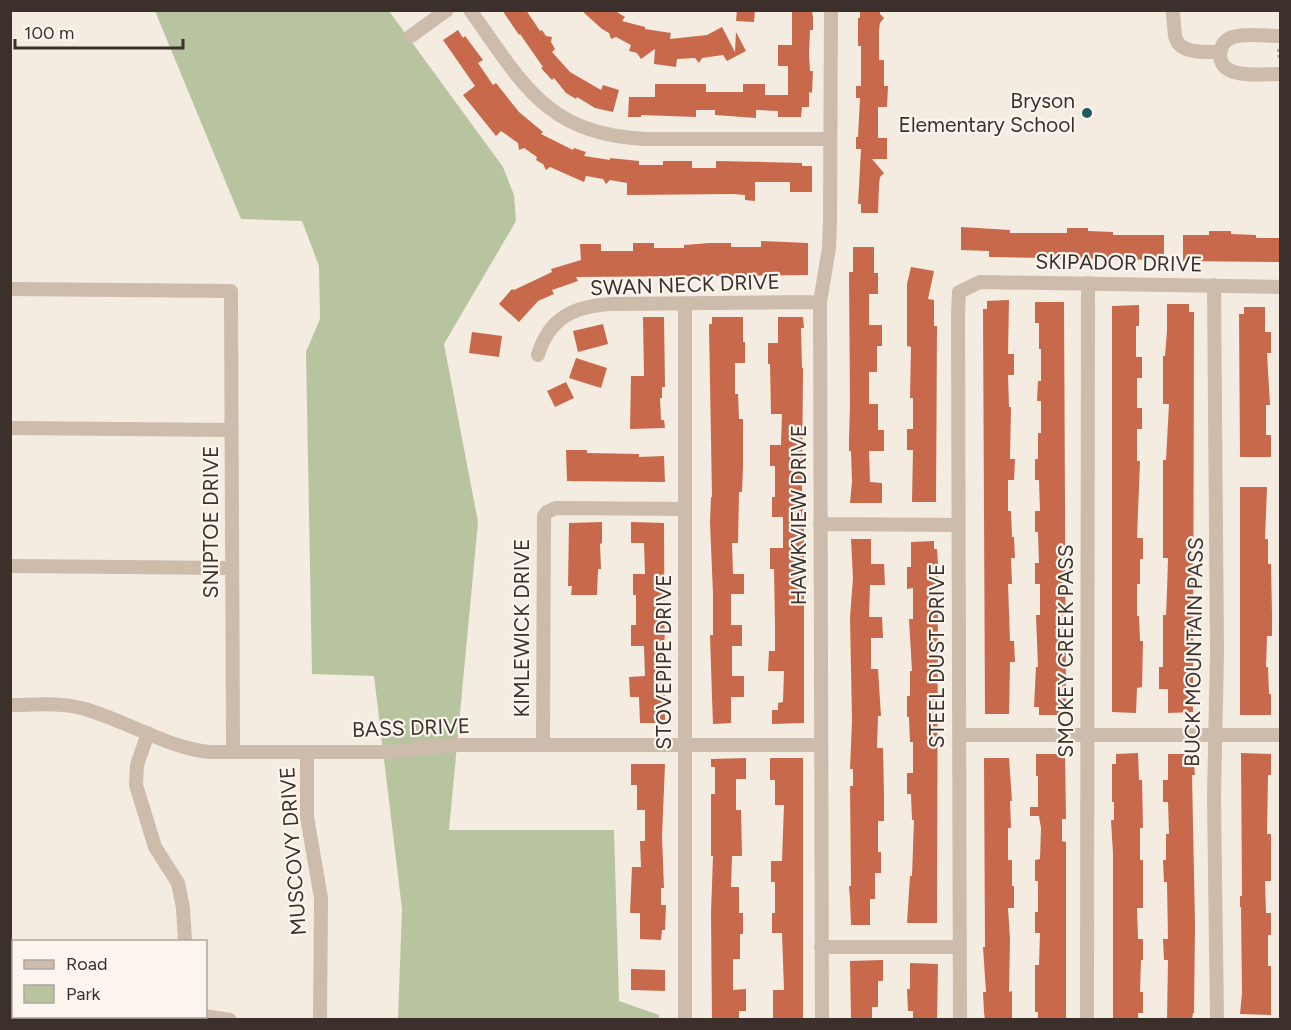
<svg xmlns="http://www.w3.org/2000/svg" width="1291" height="1030" font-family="Figtree,sans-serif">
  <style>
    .green { fill: #b8c4a0 }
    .building { fill: #c8694b }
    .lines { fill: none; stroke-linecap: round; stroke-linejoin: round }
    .path { stroke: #b9a596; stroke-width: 2; stroke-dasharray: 3 3; stroke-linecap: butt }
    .minor { stroke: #cdbbac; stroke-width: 14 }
    .poi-dot { fill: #1f5a5e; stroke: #fbf5ee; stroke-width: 2 }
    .labels { text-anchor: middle; stroke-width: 4.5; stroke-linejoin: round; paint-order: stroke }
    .poi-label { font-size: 21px; fill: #3b302b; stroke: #fbf5ee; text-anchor: end }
    .street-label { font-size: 21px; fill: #3b302b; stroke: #fbf5ee }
  </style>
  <rect width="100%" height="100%" fill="#f4ebe1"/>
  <!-- green -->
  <path class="green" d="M155,11h234l114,156 11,28 2,26 -72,123 34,178 -29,308h165l5,171 40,14v4h-261l4,-110 -28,-233 -62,-2 -6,-322 14,-33 -1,-53 -17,-45 -61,-2z"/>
  <!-- building -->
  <path class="building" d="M502,10h24l14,21 2,-1 4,6 6,1 -1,5 4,7 -3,3 18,20 31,18 2,-5 16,5 -6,22 -18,-4 -18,-11 -1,2 -10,-6 -12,-15 -2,2 -11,-12 2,-1 -23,-33 -1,1z
    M581,10h33l11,7 -3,4 23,6v2l26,4 -1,6 37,-4 15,-8 13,25 1,-20 10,19 -19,10 -4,-6 -21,3 -3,5 -4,-5 -18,1 -1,8 -22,-3 1,-15 -14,10 -4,-6 -8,-2 2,-6 -15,-8 -5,2 -2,-6 -7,-4z
    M737,10h18l-1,12 -18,-1z
    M792,10h20l1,8v12h-3l-1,24 1,17h3l-1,22 -3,-1v15h-7l-1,10h-23v-6l-22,-1v8l-41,-3v-5h-19v7l-55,-2v2h-13l1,-20h26v-13h51v8h37v-8h22v11h23v-29h-10v-21h14z
    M860,10h20v4l4,4 -4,5 -1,7v30h5v26h4l-1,21h-9v31h9v21h-15l12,14 -4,4 -1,8 -1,28h-17v-9h-3l3,-55h-5v-12h2l2,-39h-4v-12h5v-40h-3v-28h2z
    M458,30l5,8 2,-2 18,24 -5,3 15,22 3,-2 23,29 24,20 -2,2 32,16 1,-2 12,4 -2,4 26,4v-2l29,3v4h24v-4h29v7h24v-7l86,2v3h10v26h-22v-10h-35v19l-10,-1v-5l-12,-1 -106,1v-12l-17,-3 -4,4 -3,-5 -17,-3 -2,6 -34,-15 -4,3 -3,-6 -7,-4 1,-3 -13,-9 -5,2 -1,-7 -17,-12 -5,5 -33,-41 12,-9 -32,-46z
    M961,227l49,3v3h57v-5h21v3l25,1v3h51v25l-175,-3v-6l-28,-1z
    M1209,231h22v3l25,1v3h25v24l-98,-1v-26h26z
    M761,241l47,2v32l-232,2 2,4 -26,9 2,4 -16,7 -19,21 -20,-18 13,-15 2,1 38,-18 -1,-3 30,-9 -1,-16h21v7h32v-8h21v5h30v-3l26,-2h21v4h30z
    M853,247h21v26h4v21h-9v31h13v21h-5v26h-8v32h9v26h6v21h-15l1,31 12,1v20h-32l2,-21 -1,-31h-2v-10l1,-37 -1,-132h4z
    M911,267l23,4 -6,28 6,1v26h3l-1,176h-24l1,-52h-6v-21h6v-31h-3l1,-51 -4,-1v-62z
    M1009,300l-1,54h6v21h-6l1,32h2l-1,52h5l-1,21h-6v31h3l1,26h2l1,21h-4l1,26h-4l2,57h4l1,21h-5l-1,52h-24l-2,-405h4v-8z
    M1035,302h29l2,403 -4,1v9h-23v-8h-5l2,-40h2l-2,-52h4v-31h-5v-21h4l-1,-31h-3v-21h5l-1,-31h-4v-21h3v-26h3v-32h-4l1,-20h3v-32h-2v-26h-4z
    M1167,304h22v8h5l-1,400 -25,1v-24h-9v-22h4v-52h3l1,-24 1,-33h-5v-98h3l3,-56h-6v-48h2l2,-25z
    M1139,305v21h-3v31h6v21h-5v30h5v21h-5v32h3l-3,77h6v21h-3v25h-3v32h2l1,25h3l-1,46 -5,1 -1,25 -24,-1v-406z
    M1244,307h21v25h6v21h-4l3,52h-4v30h5v22h-31l-1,-143h5z
    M643,317h21l1,70h-3v11h-2l1,22h3l1,8 -35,1 1,-53h13z
    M712,317h31v25h2v21h-10v31h3l1,25h4v47l-1,26h-3l-1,51h-6l1,31h11v20h-13v31h11v21h-10v30h12v21h-13v26l-18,1 -1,-27 -2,-62h3v-41l-3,-72 1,-25h1l-3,-173h3z
    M778,317h25l1,11h-3l1,40h1l-1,124 2,30v201l-32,1v-14h6v-7l5,-1 1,-31h-16l1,-20h6v-26l-1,-56h-4v-21h13v-31h-11v-20h3v-31h-5v-21h11l1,-31h-11l-1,-50h-2v-21h10z
    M603,324l5,20 -30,8 -5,-21z
    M472,332l30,4 -3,21 -30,-4z
    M576,358l31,10 -6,20 -32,-10z
    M566,382l8,16 -19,9 -8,-16z
    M566,450h21v3l52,1v3l25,-1 1,26 -98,-1z
    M1240,487h27l-2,52h3v25h3l1,51v21h-5l-1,31h2l1,27h2v21h-31z
    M602,522v21l-2,1 1,25h-3l-1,26h-26l1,-9h-4l1,-63z
    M631,522l33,1 1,200h-25l-1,-26h-9l-1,-20 16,-1 -1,-30h-13v-21h5v-30h-3v-21h12l-1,-31h-13z
    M851,539h20v25h13l1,21h-15l-1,32h13l1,21h-12v31h7l3,47h-3l-1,32h6l1,46v27h-6v31h3v21h-6v26h-5v26h-19l-1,-26 -1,-13h2l-1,-100h3v-17h-3l2,-48 -2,-104 3,-39z
    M934,541v8h3l1,14 -1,360h-30l3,-47h2l2,-56h-2l-1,-26h-4v-21h6v-31h-3l-1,-25h-2v-21h3v-25h2l-3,-52h4v-31l-6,1v-22h4v-25z
    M1138,753l1,27h3l1,48h-3v32h3v48h-6l1,31h5v21h-2l-1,32h3v21h-5v7h-25v-166l-2,-34h3v-18h-2v-38h4v-10z
    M1241,753l30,1v21h-3l-1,59h4v47h-6l1,32h5v22h-3v31h3v49l-31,-1 2,-21 -1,-86h-1v-11h2z
    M1036,754h29l1,65h-4v22l4,1v178h-28v-8h-3v-47h4l1,-32h-5v-21h3v-31h-3v-21l5,-1 1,-31 -2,-12h-9v-9h8v-31h-2z
    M1168,754h22v9h4l1,12h-3l3,149 -1,89h-1l-1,7h-25l1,-60h-4l-1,-21h5l-1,-57h-3l-1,-22h3v-26h3l-1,-32h-5v-22h5z
    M746,758v21h-10v31h5l1,46h-10l-1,31h8v26h4v21h-3v25h-7v31l13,-1v22h-7v9h-27l-1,-107 2,-57h-2v-62h4v-27h-4v-8z
    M770,758h33v262h-30v-30h11l-2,-57h-10v-20h3v-31h-4v-21h11l2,-56h-9v-25h-5z
    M984,758h25l3,43h-2l1,27h-3v32h4v26h2v22h-6l2,31 -1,53 3,-1v29h-27l-1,-8 -1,-20h3l-3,-45h2z
    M631,764h34l-3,73 2,51h-3v17h5l-1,25h-3l-1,10 -21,-1v-26h-10l2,-46h9l-1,-26h5v-31h-8v-25h-6z
    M883,960v21h-5v26h-6v13h-21l-1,-59z
    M910,963l28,1 -1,56h-24v-9h-5l-1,-22h3z
    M631,969l34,1v21l-34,-1z"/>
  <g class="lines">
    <!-- path -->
    <path class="path" d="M1278,49l1,12"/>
    <!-- minor -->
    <path class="minor" d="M470,10c53,74 76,124 175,129h184
      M1172,10c3,10 1,20 4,29 5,15 31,13 44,13
      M411,36l36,-26
      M1280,36c-14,0 -33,-3 -47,1 -6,2 -11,6 -12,13 -7,31 41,24 59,24
      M1214,285l3,368 -3,144 3,223
      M10,289l221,2 2,461
      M685,304v716
      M538,355c11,-37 36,-49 73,-51l209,-2
      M10,428l221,2
      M820,524l138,1
      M10,566l222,2
      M10,705c23,0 49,-3 71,3 43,11 83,39 128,44h182l61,-7h369
      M148,733l-11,32 -1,20 19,62 23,36 5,25 2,34
      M959,735h321
      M543,745l1,-229 3,-4 9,-4 129,1
      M307,752v65l14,81 -1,122
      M821,947h138
      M10,1012h4
      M205,1016l25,4
      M822,1020l-2,-718 9,-54 1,-27 1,-211
      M960,1020l-2,-705 1,-23 21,-10 300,5
      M1087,1020l1,-737"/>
  </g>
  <!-- markers -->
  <circle class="poi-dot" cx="1087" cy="113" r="6"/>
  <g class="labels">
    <!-- poi labels -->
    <g class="poi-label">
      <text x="1075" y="108">Bryson<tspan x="1075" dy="24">Elementary School</tspan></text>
    </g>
    <!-- street labels -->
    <g class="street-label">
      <text transform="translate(1119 263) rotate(1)" y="7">SKIPADOR DRIVE</text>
      <text transform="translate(685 285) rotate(-2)" y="7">SWAN NECK DRIVE</text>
      <text transform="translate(799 515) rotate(-90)" y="7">HAWKVIEW DRIVE</text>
      <text transform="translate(211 522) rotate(-90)" y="7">SNIPTOE DRIVE</text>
      <text transform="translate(522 628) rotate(-90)" y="7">KIMLEWICK DRIVE</text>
      <text transform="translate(1066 651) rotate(-90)" y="7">SMOKEY CREEK PASS</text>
      <text transform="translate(1194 652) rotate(-89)" y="7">BUCK MOUNTAIN PASS</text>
      <text transform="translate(937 656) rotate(-90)" y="7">STEEL DUST DRIVE</text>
      <text transform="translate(664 662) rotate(-90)" y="7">STOVEPIPE DRIVE</text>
      <text transform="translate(411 728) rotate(-2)" y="7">BASS DRIVE</text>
      <text transform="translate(293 851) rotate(-94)" y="7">MUSCOVY DRIVE</text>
    </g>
  </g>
  <!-- border -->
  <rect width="1291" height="1030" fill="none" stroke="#3b302b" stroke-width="24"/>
  <!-- legend -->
  <rect x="12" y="940" width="195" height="78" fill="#fbf5ee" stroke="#aea6a0" stroke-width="1.5"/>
  <rect x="24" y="960" width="30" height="9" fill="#cdbbac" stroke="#aea6a0" stroke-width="1.5"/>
  <text x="66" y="970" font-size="18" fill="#3b302b">Road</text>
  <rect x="24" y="985" width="30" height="18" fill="#b8c4a0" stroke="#aea6a0" stroke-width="1.5"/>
  <text x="66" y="1000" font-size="18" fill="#3b302b">Park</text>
  <!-- scale -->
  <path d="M15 39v9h168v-9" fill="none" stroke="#3b302b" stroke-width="3"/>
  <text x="24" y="39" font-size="18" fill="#3b302b" stroke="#fbf5ee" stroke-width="4.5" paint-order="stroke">100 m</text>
</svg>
